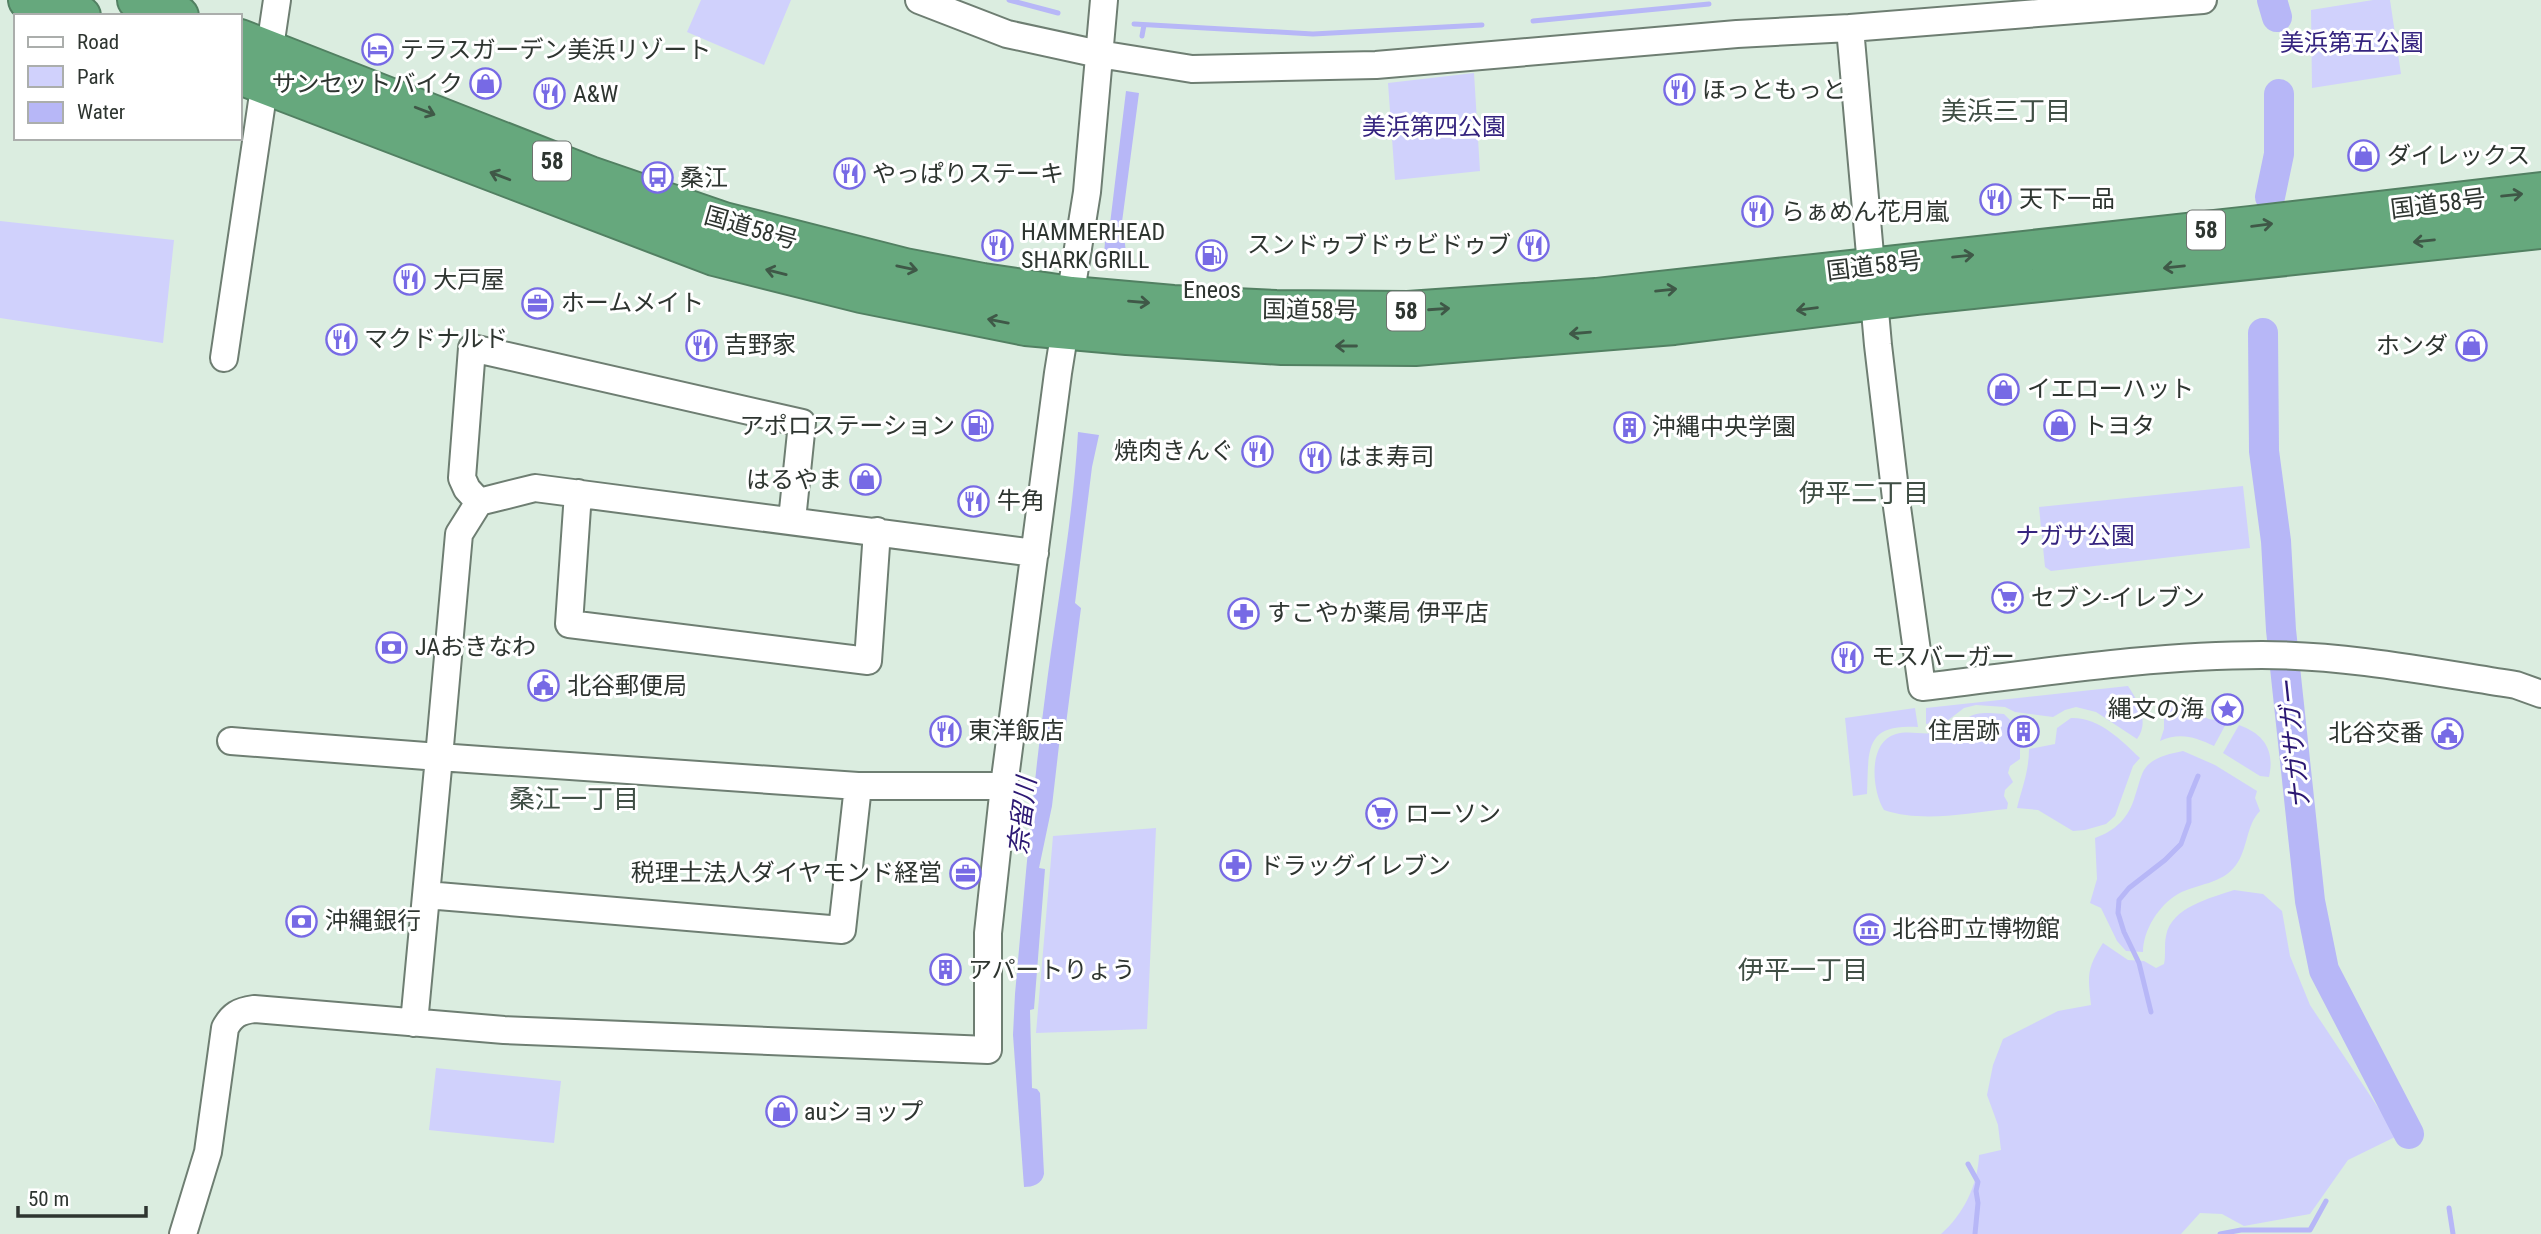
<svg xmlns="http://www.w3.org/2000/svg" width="2541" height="1234" font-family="'Roboto Condensed','Noto Sans JP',sans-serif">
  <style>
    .green { fill: #d0d1fc }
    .water { fill: #b7b7f7 }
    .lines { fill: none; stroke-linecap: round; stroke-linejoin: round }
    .stream { stroke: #b7b7f7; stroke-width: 5 }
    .river { stroke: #b7b7f7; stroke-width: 30 }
    .minor-casing { stroke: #6e7e72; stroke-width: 30 }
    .highway-casing { stroke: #528062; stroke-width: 42 }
    .minor { stroke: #fff; stroke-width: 26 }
    .highway { stroke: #66a87d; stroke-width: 38 }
    .oneway { stroke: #3f5847 }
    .labels { text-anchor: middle; stroke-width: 6; stroke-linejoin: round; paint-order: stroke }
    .shield { fill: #fff; stroke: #6d726e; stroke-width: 2 }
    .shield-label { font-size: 23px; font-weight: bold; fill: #2e3530 }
    .park-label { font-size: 24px; fill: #35247f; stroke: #fff }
    .poi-label { font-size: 24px; fill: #2e3530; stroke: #fff; text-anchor: start }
    .street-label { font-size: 24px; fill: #2e3530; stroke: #fff }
    .neighbourhood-label { font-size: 26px; fill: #3f4e44; stroke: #fff }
    .water-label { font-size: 26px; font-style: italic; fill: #2c1873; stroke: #fff }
  </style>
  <rect width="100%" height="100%" fill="#dbede0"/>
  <!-- green -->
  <path class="green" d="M701,0h90l-27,65 -77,-33z
    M2373,0h17l11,74 -89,14 -1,-78z
    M1474,73l6,98 -85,9 -7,-97z
    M0,221l174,19 -11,103 -163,-25z
    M2243,486l7,62 -199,23 -6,-4 -6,-60z
    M2128,686c10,15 22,36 9,53l-41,-27 -20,-5 -11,3 -12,7 -38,-5 -10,-5 -29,-2 -12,3 -17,13 -21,3v-16z
    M2171,705l12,2 26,12 18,3 -13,24c-19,-9 -34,-14 -54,-5l4,-12v-23z
    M1915,708l3,19c-55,-4 -49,25 -51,67l-14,2 -8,-78z
    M1990,713l14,1 6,6c-2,13 -3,20 10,27v12l-10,7 -2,7 5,9 -8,8 -1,6 4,7 -1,6c-41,4 -84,14 -123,1 -12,-19 -17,-68 12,-76 14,-4 29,2 44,-2 10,-2 19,-11 29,-15 6,-4 14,-4 21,-4z
    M2071,718c28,-1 50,22 69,40l-7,8 -18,50 -9,8 -21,6 -12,1 -35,-21 -21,-2c5,-20 12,-37 12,-59l26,-5 2,-16z
    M2239,725c25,9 36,25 30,52l-9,-1 -37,-23z
    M2183,751l32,14 42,26 -2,7 5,13c-14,14 -12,38 -24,54 -15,20 -38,18 -58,29 -19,11 -35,36 -35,58l-17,-1 -9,-10 -16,-33 -11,-5 7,-24 -2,-41c20,-7 34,-20 40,-42 3,-8 5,-19 9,-26 8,-13 25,-16 39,-19z
    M1156,828l-9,201 -111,4 17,-197z
    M2234,890l29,4 19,17 8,45 20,49 87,131 -49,24 -38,54 -66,12 -22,-12 -22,-1 -19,21h-240c22,-19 37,-49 38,-79l22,-5 -3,-25 -11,-30 6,-30 10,-26 55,-28 33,-6c-3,-30 -5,-35 12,-62l25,17 16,1 12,7 8,-4c2,-9 0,-19 2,-28 5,-29 45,-38 68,-46z
    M436,1068l125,13 -7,62 -125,-13z"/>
  <!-- water -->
  <path class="water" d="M1126,91l13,2 -17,129 4,30 -3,17 -12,-1 -1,-12 -6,-2 2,-24 4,-6z
    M1078,432l21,3 -7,32 -17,136 6,5 -15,116 -5,4 -9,78 -13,62 6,1 -11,140 -4,1 2,78 5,1 3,4 4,81c-2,10 -11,13 -20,13l-11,-152 2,-41c9,-99 17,-199 30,-297 11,-88 28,-176 33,-265z"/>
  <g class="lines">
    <!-- stream -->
    <path class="stream" d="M1009,0l49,13
      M1533,21l176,-17
      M1134,24l179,10 169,-9
      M1142,36l2,-11
      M2151,1012l-12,-49 -15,-31 -6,-19 1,-13 10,-12 36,-28 16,-16 8,-22v-24l9,-22
      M1968,1164l10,18 -2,9 2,12 -3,31
      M2449,1208l4,26
      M2220,1234l21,-4h69l16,-29"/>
    <!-- river -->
    <path class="river" d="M2272,0l5,17
      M2270,197l9,-43v-60
      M2263,333l1,118 12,90 5,89 29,271 14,69 85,164"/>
    <defs>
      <path id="minor" d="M919,0l88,34 92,20 93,15 184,-4 361,-31 113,-6 353,-28
        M1850,28l28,317 19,162 25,180c112,-13 226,-32 340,-32 85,0 170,17 254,30l25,9
        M224,358l53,-358
        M578,493l-9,131 299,37 9,-130
        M479,502l-12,-13 -5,-11 10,-130 330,75 -10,97
        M231,741l208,16 20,-223 20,-32 56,-14 500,65
        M426,895l416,35 16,-144
        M414,1023l25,-266 419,29h146
        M183,1234l25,-82 17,-124c7,-13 14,-17 29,-19l250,21 484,20v-117l16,-147 54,-413 29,-181 17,-192"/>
      <path id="highway" d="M28,0l53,16
        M137,0l42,16
        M240,39l350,137 134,46 181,46 78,15 88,13 102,9 103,5 132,1 188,-13 654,-72 291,-34
        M240,75l474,181 147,37 165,33 101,9 155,10 133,1 259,-21 243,-30 624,-66"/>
    </defs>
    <!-- minor casing -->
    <use href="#minor" class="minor-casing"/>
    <!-- highway casing -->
    <use href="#highway" class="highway-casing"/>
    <!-- minor -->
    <use href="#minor" class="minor"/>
    <!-- highway -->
    <use href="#highway" class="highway"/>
  </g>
  <!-- one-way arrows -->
  <defs><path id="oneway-shaft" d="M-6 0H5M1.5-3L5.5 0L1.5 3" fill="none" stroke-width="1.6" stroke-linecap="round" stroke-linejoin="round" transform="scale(1.75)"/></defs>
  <g class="oneway">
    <use href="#oneway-shaft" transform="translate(425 111) rotate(21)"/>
    <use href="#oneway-shaft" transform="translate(500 176) rotate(-159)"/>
    <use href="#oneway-shaft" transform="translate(2512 195) rotate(-6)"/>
    <use href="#oneway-shaft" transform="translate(2262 225) rotate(-7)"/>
    <use href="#oneway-shaft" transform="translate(2424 241) rotate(174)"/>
    <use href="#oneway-shaft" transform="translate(1963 256) rotate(-6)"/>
    <use href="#oneway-shaft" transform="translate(2174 267) rotate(174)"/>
    <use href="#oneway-shaft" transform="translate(907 268) rotate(12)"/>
    <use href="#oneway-shaft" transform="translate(776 272) rotate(-166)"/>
    <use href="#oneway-shaft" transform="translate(1666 290) rotate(-6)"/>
    <use href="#oneway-shaft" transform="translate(1139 302) rotate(5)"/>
    <use href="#oneway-shaft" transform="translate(1439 309) rotate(-4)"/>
    <use href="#oneway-shaft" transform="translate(1807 309) rotate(173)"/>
    <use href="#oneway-shaft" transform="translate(998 321) rotate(-169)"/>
    <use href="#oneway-shaft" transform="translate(1580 333) rotate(175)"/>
    <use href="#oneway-shaft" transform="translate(1346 346) rotate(-180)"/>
  </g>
  <!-- icons -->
  <defs>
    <symbol id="hotel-ring" viewBox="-11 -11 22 22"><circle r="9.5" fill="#fff" stroke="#776ae5" stroke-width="1.5"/><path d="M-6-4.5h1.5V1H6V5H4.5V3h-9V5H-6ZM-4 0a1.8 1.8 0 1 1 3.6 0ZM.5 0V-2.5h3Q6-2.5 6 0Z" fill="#776ae5"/></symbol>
    <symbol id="shop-ring" viewBox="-11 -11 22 22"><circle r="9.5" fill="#fff" stroke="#776ae5" stroke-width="1.5"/><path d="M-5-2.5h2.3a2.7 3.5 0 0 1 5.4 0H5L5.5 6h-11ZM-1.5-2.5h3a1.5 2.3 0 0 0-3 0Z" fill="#776ae5"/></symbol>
    <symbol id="restaurant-ring" viewBox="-11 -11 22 22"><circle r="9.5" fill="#fff" stroke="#776ae5" stroke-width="1.5"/><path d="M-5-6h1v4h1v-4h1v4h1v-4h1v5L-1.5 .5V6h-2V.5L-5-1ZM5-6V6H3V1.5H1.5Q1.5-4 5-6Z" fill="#776ae5"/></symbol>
    <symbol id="bus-ring" viewBox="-11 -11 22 22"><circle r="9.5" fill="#fff" stroke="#776ae5" stroke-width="1.5"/><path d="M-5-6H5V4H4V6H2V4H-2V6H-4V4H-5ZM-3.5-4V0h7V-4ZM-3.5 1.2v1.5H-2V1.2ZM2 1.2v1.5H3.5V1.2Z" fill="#776ae5"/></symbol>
    <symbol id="fuel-ring" viewBox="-11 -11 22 22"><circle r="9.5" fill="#fff" stroke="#776ae5" stroke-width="1.5"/><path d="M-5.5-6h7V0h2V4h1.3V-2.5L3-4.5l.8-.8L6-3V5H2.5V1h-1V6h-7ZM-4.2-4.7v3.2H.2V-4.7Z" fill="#776ae5"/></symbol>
    <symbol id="office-ring" viewBox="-11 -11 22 22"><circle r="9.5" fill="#fff" stroke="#776ae5" stroke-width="1.5"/><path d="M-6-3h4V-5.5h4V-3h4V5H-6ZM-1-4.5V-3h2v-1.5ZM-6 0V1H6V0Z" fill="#776ae5"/></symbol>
    <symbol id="building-ring" viewBox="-11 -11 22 22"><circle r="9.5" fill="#fff" stroke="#776ae5" stroke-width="1.5"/><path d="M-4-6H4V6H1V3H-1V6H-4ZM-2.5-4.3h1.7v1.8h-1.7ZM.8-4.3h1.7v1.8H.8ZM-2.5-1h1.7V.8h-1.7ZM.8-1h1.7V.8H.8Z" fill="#776ae5"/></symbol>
    <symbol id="supermarket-ring" viewBox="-11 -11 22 22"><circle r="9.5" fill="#fff" stroke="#776ae5" stroke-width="1.5"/><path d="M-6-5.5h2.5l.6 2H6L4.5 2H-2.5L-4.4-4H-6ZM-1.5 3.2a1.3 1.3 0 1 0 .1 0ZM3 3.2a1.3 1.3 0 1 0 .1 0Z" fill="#776ae5"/></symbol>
    <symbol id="pharmacy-ring" viewBox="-11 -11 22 22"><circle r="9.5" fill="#fff" stroke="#776ae5" stroke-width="1.5"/><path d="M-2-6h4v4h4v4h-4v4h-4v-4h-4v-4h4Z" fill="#776ae5"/></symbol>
    <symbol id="bank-ring" viewBox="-11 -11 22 22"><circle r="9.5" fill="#fff" stroke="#776ae5" stroke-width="1.5"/><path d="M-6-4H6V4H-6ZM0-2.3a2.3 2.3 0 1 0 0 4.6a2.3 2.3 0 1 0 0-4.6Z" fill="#776ae5"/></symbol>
    <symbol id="civic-ring" viewBox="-11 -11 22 22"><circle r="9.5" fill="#fff" stroke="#776ae5" stroke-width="1.5"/><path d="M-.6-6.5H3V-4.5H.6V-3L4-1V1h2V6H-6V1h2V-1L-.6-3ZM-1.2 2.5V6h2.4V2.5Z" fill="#776ae5"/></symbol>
    <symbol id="sight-ring" viewBox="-11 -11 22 22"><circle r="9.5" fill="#fff" stroke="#776ae5" stroke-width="1.5"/><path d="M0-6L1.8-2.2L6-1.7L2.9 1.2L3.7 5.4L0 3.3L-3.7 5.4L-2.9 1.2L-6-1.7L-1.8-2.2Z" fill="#776ae5"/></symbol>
    <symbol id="museum-ring" viewBox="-11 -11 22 22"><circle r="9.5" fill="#fff" stroke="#776ae5" stroke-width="1.5"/><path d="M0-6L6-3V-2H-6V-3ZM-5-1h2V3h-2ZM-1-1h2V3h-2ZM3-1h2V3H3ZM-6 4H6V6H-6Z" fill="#776ae5"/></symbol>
  </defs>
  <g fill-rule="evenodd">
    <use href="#hotel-ring" x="360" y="32" width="35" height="35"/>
    <use href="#shop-ring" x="468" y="66" width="35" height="35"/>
    <use href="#restaurant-ring" x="1662" y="72" width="35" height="35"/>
    <use href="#restaurant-ring" x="532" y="76" width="35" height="35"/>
    <use href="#shop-ring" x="2346" y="138" width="35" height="35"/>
    <use href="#restaurant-ring" x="832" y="156" width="35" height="35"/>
    <use href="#bus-ring" x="640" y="160" width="35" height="35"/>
    <use href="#restaurant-ring" x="1978" y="182" width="35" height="35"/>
    <use href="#restaurant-ring" x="1740" y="194" width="35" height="35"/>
    <use href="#restaurant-ring" x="1516" y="228" width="35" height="35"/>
    <use href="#restaurant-ring" x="980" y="228" width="35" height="35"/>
    <use href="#fuel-ring" x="1194" y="238" width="35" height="35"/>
    <use href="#restaurant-ring" x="392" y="262" width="35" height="35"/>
    <use href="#office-ring" x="520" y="286" width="35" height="35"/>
    <use href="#restaurant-ring" x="324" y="322" width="35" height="35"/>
    <use href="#restaurant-ring" x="684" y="328" width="35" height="35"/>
    <use href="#shop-ring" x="2454" y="328" width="35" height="35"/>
    <use href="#shop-ring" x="1986" y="372" width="35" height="35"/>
    <use href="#fuel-ring" x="960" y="408" width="35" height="35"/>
    <use href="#shop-ring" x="2042" y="408" width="35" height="35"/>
    <use href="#building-ring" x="1612" y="410" width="35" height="35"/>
    <use href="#restaurant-ring" x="1240" y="434" width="35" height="35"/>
    <use href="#restaurant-ring" x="1298" y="440" width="35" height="35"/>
    <use href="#shop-ring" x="848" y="462" width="35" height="35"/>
    <use href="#restaurant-ring" x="956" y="484" width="35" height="35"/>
    <use href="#supermarket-ring" x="1990" y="580" width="35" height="35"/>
    <use href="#pharmacy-ring" x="1226" y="596" width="35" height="35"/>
    <use href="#bank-ring" x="374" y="630" width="35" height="35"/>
    <use href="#restaurant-ring" x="1830" y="640" width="35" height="35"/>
    <use href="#civic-ring" x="526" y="668" width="35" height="35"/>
    <use href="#sight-ring" x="2210" y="692" width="35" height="35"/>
    <use href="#restaurant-ring" x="928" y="714" width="35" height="35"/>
    <use href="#building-ring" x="2006" y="714" width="35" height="35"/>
    <use href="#civic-ring" x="2430" y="716" width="35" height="35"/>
    <use href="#supermarket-ring" x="1364" y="796" width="35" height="35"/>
    <use href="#pharmacy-ring" x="1218" y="848" width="35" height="35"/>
    <use href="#office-ring" x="948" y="856" width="35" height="35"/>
    <use href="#bank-ring" x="284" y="904" width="35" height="35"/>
    <use href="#museum-ring" x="1852" y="912" width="35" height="35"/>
    <use href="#building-ring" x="928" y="952" width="35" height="35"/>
    <use href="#shop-ring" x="764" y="1094" width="35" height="35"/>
  </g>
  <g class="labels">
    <!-- shield labels -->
    <g class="shield">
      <rect x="533" y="141.5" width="38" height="39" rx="5"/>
      <rect x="2187" y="210.5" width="38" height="39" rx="5"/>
      <rect x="1387" y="291.5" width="38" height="39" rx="5"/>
    </g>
    <g class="shield-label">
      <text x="552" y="169">58</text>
      <text x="2206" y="238">58</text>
      <text x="1406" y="319">58</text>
    </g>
    <!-- park labels -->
    <g class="park-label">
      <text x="2352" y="51">美浜第五公園</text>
      <text x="1434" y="135">美浜第四公園</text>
      <text x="2075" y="544">ナガサ公園</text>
    </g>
    <!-- poi labels -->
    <g class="poi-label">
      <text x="400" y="58">テラスガーデン美浜リゾート</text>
      <text x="463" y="92" text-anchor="end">サンセットバイク</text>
      <text x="1702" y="98">ほっともっと</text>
      <text x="573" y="102">A&amp;W</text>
      <text x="2387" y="164">ダイレックス</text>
      <text x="872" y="182">やっぱりステーキ</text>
      <text x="680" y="186">桑江</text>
      <text x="2019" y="207">天下一品</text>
      <text x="1781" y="220">らぁめん花月嵐</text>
      <text x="1021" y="240">HAMMERHEAD<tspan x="1021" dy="28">SHARK GRILL</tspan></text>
      <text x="1511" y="253" text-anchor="end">スンドゥブドゥビドゥブ</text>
      <text x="433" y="288">大戸屋</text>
      <text x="1212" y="298" text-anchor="middle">Eneos</text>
      <text x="561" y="311">ホームメイト</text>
      <text x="364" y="347">マクドナルド</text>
      <text x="724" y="353">吉野家</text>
      <text x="2448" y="354" text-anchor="end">ホンダ</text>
      <text x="2027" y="397">イエローハット</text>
      <text x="955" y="434" text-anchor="end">アポロステーション</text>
      <text x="2083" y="434">トヨタ</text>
      <text x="1652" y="435">沖縄中央学園</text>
      <text x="1234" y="459" text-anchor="end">焼肉きんぐ</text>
      <text x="1338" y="465">はま寿司</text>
      <text x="842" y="488" text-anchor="end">はるやま</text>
      <text x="997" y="509">牛角</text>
      <text x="2031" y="606">セブン-イレブン</text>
      <text x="1267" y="621">すこやか薬局 伊平店</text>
      <text x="415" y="655">JAおきなわ</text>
      <text x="1871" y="665">モスバーガー</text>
      <text x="567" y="694">北谷郵便局</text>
      <text x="2204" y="717" text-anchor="end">縄文の海</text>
      <text x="968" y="739">東洋飯店</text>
      <text x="2000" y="739" text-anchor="end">住居跡</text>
      <text x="2424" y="741" text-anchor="end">北谷交番</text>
      <text x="1405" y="822">ローソン</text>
      <text x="1259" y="874">ドラッグイレブン</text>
      <text x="942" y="881" text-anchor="end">税理士法人ダイヤモンド経営</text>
      <text x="325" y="929">沖縄銀行</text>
      <text x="1892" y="937">北谷町立博物館</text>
      <text x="968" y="978">アパートりょう</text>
      <text x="804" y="1120">auショップ</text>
    </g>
    <!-- street labels -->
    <g class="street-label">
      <text transform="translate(2438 204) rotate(-7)" y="8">国道58号</text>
      <text transform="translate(751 228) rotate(16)" y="8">国道58号</text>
      <text transform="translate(1874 266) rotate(-7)" y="8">国道58号</text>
      <text transform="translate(1310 310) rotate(1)" y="8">国道58号</text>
    </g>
    <!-- neighbourhood labels -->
    <g class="neighbourhood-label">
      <text x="2006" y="120">美浜三丁目</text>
      <text x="1864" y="502">伊平二丁目</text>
      <text x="574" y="808">桑江一丁目</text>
      <text x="1803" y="979">伊平一丁目</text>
    </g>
    <!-- water labels -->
    <g class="water-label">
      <text transform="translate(2294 745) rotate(-96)" y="9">ナガサガー</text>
      <text transform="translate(1022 816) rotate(-83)" y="9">奈留川</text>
    </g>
  </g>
  <!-- legend -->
  <rect x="14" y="14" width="228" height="126" fill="#ffffff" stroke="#abaeac" stroke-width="2"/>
  <rect x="28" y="37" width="35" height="10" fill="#ffffff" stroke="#abaeac" stroke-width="2"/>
  <text x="77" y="49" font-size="21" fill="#2e3530">Road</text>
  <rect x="28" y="66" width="35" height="21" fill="#d0d1fc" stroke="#abaeac" stroke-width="2"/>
  <text x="77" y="84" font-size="21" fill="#2e3530">Park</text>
  <rect x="28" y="102" width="35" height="21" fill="#b7b7f7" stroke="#abaeac" stroke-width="2"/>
  <text x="77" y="119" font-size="21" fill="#2e3530">Water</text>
  <!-- scale -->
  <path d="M18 1206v10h128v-10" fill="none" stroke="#2e3530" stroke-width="3.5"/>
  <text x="28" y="1206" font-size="21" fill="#2e3530" stroke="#ffffff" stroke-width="5" paint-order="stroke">50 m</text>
</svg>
